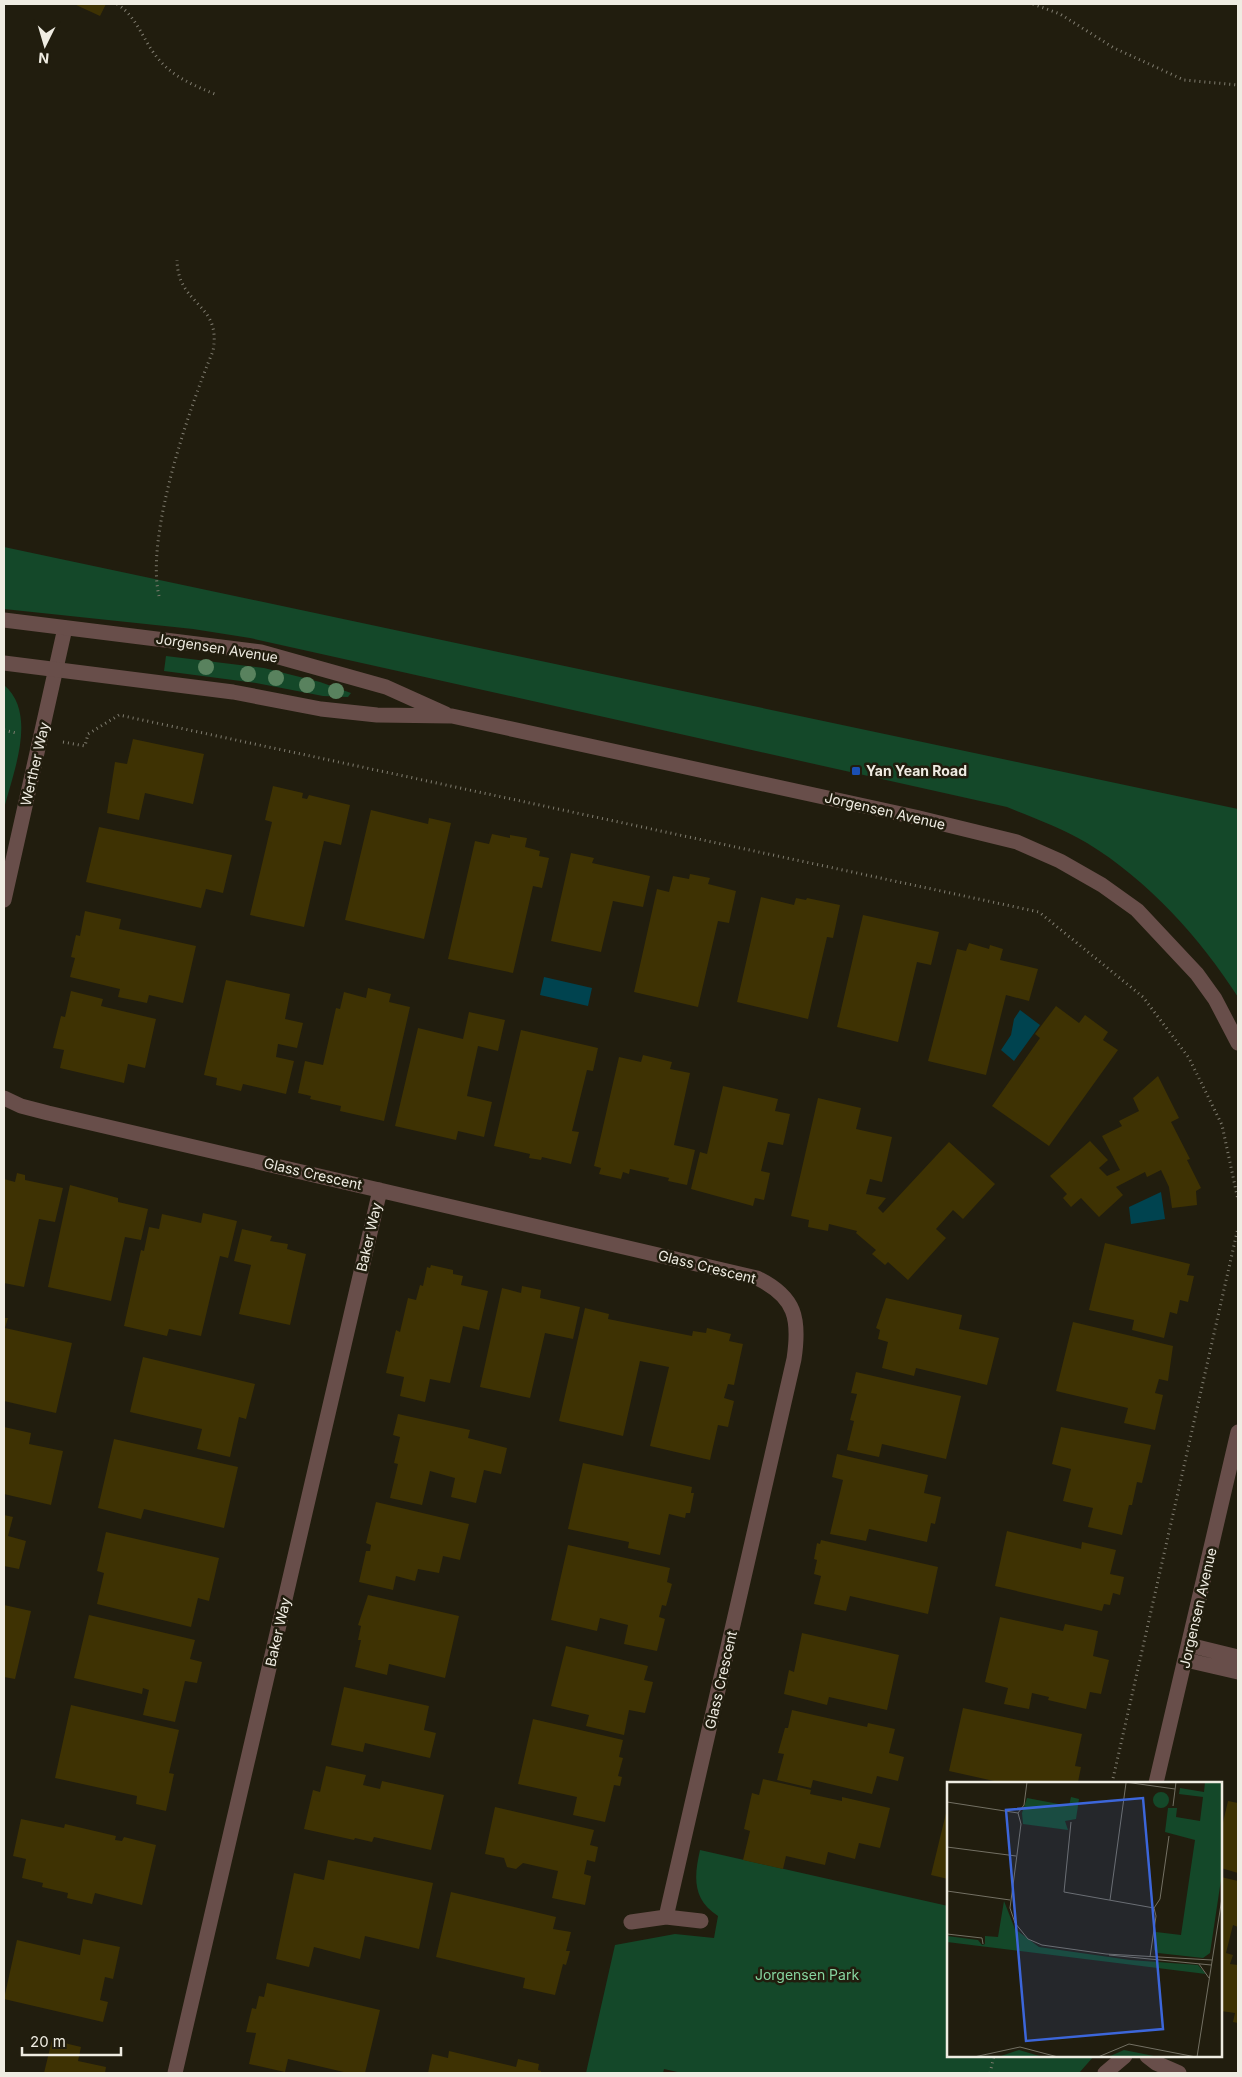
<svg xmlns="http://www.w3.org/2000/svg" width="1242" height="2077" font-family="Inter,sans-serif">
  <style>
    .green { fill: #144829 }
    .water { fill: #00434f }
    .building { fill: #3e3203 }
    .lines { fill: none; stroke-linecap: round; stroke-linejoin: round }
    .path { stroke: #807d70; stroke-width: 3; stroke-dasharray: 1 4; stroke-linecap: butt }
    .minor { stroke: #684e4a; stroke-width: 15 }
    .tertiary { stroke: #684e4a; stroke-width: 15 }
    .tree { fill: #59825e }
    .transit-dot { fill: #1a4fb4; stroke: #211d0e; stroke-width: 2 }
    .labels { text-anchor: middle; stroke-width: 5; stroke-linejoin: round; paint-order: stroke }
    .street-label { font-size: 14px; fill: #efece2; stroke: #211d0e }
    .poi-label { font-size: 14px; font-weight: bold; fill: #efece2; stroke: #211d0e; text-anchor: start }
    .park-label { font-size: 14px; fill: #86d59f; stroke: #211d0e }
    .inset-road { fill: none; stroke: #737063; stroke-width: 1 }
    .view { fill: #3c66da; fill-opacity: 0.15; stroke: #3c66da; stroke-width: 2.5 }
    .inset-edge { fill: none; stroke: #efece2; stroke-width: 2.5 }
  </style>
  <rect width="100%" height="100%" fill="#211d0e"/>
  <!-- green -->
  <path class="green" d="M4,547l1234,262v188c-38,-59 -90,-117 -151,-154 -25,-15 -53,-25 -80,-36l-757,-169 -57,-9 -189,-20z
    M166,656l98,12 56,14 31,11 -3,4 -25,-1 -67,-13 -92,-12z
    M4,685c34,29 9,87 0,124z
    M700,1850l248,56v150h146l-15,17h-397l-18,-4 -1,4h-77l29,-128 60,-11 39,4 4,-22c-26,-17 -24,-39 -18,-66z"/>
  <!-- water -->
  <path class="water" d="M544,977l48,11 -4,18 -48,-11z
    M1020,1010l20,15 -26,36 -13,-11 10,-15 3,-16z
    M1161,1192l4,27 -34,5 -2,-17z"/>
  <!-- building -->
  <path class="building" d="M74,4h32l-6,12z
    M133,739l71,15 -11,50 -48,-11 -6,27 -32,-7 8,-51 12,2z
    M273,786l30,7 -1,5 5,1 2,-4 41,10 -9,40 -17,-4 -20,86 -54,-12 22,-93 -7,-2z
    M371,810l57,14 1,-6 22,5 -27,116 -79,-19z
    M99,827l133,28 -9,38 -17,-4 -5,19 -115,-26z
    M492,834l18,4v-3l17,3 -2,9 15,4 -1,5 10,2 -7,30 -9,-2 -20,87 -65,-14 27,-118 14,3z
    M571,853l23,5 -2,5 58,13 -7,31 -30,-6 -12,51 -50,-11z
    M690,874l20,4 -2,6 28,7 -7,32 -11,-2 -20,86 -64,-15 23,-103 12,3 4,-16 16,3z
    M761,897l33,8 2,-7 10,2 1,-2 33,7 -7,33 -6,-1 -19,82 -71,-17z
    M85,911l36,8 -2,10 77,17 -13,57 -34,-8 -2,8 -29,-6 2,-8 -50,-12 5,-19 -4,-1 5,-22 4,1z
    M863,915l76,17 -8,33 -14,-3 -19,80 -61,-15z
    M969,943l20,6 1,-4 13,4 -3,11 38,9 -9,32 -23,-6 -20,80 -58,-14 29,-112 9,2z
    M226,980l64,14 -5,25 18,4 -6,25 -19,-4 -2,13 18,4 -8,33 -43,-10 -2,7 -25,-6 1,-7 -13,-3z
    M368,988l23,6 -2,8 21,5 -26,114 -44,-10 1,-5 -31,-7 1,-3 -13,-3 7,-32 18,4 13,-57 4,1 4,-17 22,6z
    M71,991l32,8 -2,7 55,13 -11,49 -17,-4 -4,19 -64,-15 4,-18 -11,-2 8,-32 4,1z
    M1056,1006l23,17 6,-8 23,17 -5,8 15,10 -69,96 -57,-40 48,-68 -5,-4z
    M469,1012l36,8 -7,31 -20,-5 -11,50 25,6 -8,35 -26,-6 -2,9 -61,-14 23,-98 45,11z
    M521,1030l77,18 -5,23 -6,-1 -15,61 7,1 -8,32 -29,-7 -1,3 -12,-2 1,-4 -36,-8z
    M643,1055l29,7 -2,7 20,4 -16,72 21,5 -8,35 -19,-4 1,-3 -39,-9 -1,5 -6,-2 -2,7 -22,-5 2,-6 -7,-2 25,-109 22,5z
    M1158,1076l21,42 -8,4 19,37 -3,1 14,28 -5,3 1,14 -25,3 -3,-21 -8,-17 -14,7 -2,-5 -29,15 7,8 -24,22 -18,-19 -10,9 -8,-9 4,-4 -17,-18 40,-35 18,19 -9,8 8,8 13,-6 -18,-34 20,-10 -3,-5 20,-10 -6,-13z
    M723,1086l55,13 -3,12 15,3 -7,31 -15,-3 -7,29 9,2 -6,27 -9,-2 -2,8 -62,-17 9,-37 7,2z
    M818,1098l43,10 -5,21 36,8 -10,45 -12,-3 -4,15 20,4 -8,10 5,5 66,-71 46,42 -32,35 -10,-9 -17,19 10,9 -38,42 -20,-18 -3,3 -13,-11 4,-4 -20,-17 1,-2 -28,-7 -1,7 -20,-4 1,-7 -18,-4z
    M17,1173l8,2v5l38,8 -8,34 -16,-3 -15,68 -20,-4v-104l11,3z
    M70,1185l48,13v4l30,7 -7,31 -16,-3 -14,64 -63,-14z
    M203,1213l34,8 -9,37 -8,-2 -19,80 -32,-7 -2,7 -43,-10 17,-76 3,1 5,-24 10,2 3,-15 39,9z
    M242,1229l30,7 -2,5 18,3 -1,5 19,5 -16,71 -51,-11 12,-49 -17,-4z
    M1105,1243l85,21 -3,11 7,1 -6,26 -8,-2 -3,14 -7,-2 -6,26 -32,-8 2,-10 -45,-10z
    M431,1265l22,5v4l10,2 -2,9 27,6 -9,39 -16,-4 -13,57 -20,-4 -5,23 -25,-6 4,-19 -18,-4 10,-43 4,2 8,-34 8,2 4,-15 3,1 4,-19 3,1z
    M522,1286l19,4 -1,8 40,9 -7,32 -28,-6 -15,65 -50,-11 22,-99 19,5z
    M886,1298l76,17 -3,14 40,9 -12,47 -71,-17 -2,8 -32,-8 6,-26 -10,-3 2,-9 -4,-2z
    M585,1308l24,6 -1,5 84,17 1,-5 13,2 1,-5 24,6 -2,7 14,3 -9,41 -6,-1 -4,14 10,3 -6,26 -10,-2 -8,35 -60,-14 19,-79 -29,-6 -17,75 -64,-15z
    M4,1318h4l-3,10 67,15 -16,70 -52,-12z
    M1073,1322l100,24 -5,35 -9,-2 -4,14 8,2 -8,35 -31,-7 4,-15 -72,-17z
    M143,1357l112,27 -9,35 -7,-2 -9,40 -33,-8 5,-20 -72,-17z
    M856,1372l105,24 -15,63 -64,-15 -3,13 -32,-7 7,-29 -4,-1 7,-26 -6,-1z
    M398,1414l72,16 -2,8 39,10 -6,26 -17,-4 -8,33 -25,-6 4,-19 -25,-7 -8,34 -32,-7 8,-34 -4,-1 6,-26 -7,-2z
    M4,1427l27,6 -2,11 34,7 -12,54 -47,-11z
    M1061,1427l90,18 -9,38 -5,-1 -5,23h-3l-7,30 -34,-8 5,-19 -30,-7 8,-32 -19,-5z
    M114,1439l124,28 -14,61 -80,-19 -3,10 -43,-11z
    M837,1454l91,21 -4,18 17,4 -6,27 -4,-1 -4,19 -58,-13 -3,12 -36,-7 13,-54 -11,-3z
    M583,1463l109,24 -1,6h3l-4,20h-4l-1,5 -16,-4 -9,41 -32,-7 1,-6 -61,-13z
    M376,1502l93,22 -9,36 -17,-4 -4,17 -21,-4 -3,12 -19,-5 -3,14 -34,-8 7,-31h4l1,-6 -5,-2z
    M4,1515l9,2 -5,19 18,5 -7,28 -15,-3z
    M1007,1531l74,18 1,-7 34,8 -6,24 14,3 -4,18 -7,-2 -3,12 -6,-1 -2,7 -107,-25z
    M106,1532l113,26 -10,43 -11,-3 -7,29 -94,-23 7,-31 -7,-2z
    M821,1540l117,27 -10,47 -78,-18 -4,15 -32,-7 7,-28 -7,-2 3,-14 -3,-1 3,-16 3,1z
    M568,1545l102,23 -3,14 5,2 -6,22 -4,-1 -3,12 6,2 -8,32 -33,-7 4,-19 -28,-7 -3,13 -46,-11z
    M368,1595l91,21 -14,62 -56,-14 -2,11 -32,-8 6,-27h-3l3,-14 -3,-1z
    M4,1605l27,6 -16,68 -11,-2z
    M89,1615l106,25 -5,19 12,3 -5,21 -12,-2 -10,41 -32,-7 6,-25 -6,-2 -1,6 -68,-16z
    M1000,1617l63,14 2,-7 33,7 -5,25 16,4 -8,34 -11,-2 -4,17 -38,-9 1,-3 -17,-4 -3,16 -25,-5 4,-16 -23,-6z
    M802,1633l97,22 -12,55 -58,-13 -2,8 -43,-11 5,-24 5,2z
    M566,1646l82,20 -4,14 9,2 -8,31 -16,-3 -5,25 -38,-9 3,-11 -38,-9z
    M344,1687l85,19 -5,24 12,3 -6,25 -65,-15 -2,9 -32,-7z
    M71,1705l108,25 -10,43 5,1 -8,37 -30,-7 1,-8 -82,-18z
    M963,1708l119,26 -7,32 6,1 -3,15 -75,1 -54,-12z
    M792,1710l75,17 1,-4 27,6 -6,24 15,4 -6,24 -21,-5 -5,18 -59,-14 -2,8 -34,-8 7,-26 -6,-1 7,-25h3z
    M533,1719l90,21 -4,17 4,1 -5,18 4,1 -2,9 -6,-1 -9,37 -32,-7 4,-18 -59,-13z
    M326,1766l40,9 -3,10 17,4 2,-8 62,14 -13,55 -57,-13 -2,5 -17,-4 -1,2 -50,-11 9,-39 7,2z
    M763,1779l48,11 -1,4 32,7v-4l48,11 -10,40 -21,-5 -4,16 -27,-7 -3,13 -39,-9 -3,13 -40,-9 7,-29 -6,-2 8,-36 7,2z
    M1228,1801l10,2v70l-17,-5v-37z
    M948,1805v74l-17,-4z
    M495,1807l99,23 -4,15 8,2 -3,15 -8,-2 -3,14 7,2 -6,29 -33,-7 6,-27 -35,-8 -7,6 -9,-2 -3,-9 -19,-4z
    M21,1819l43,9 1,-4 51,12 -1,4 7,1 2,-4 32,8 -14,60 -47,-12 -3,11 -25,-6 1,-5 -26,-6 1,-4 -21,-5 4,-19 -13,-3z
    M328,1860l105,23 -14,66 -54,-13 -5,23 -46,-12 -5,20 -33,-8 18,-86 30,7z
    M1221,1877l17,4v46l-5,-2 -7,28 7,2 -3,9 8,1v58l-5,-1 2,-9 -14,-2z
    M451,1892l105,25 -3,12 18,3 -5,19h4l-4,14 -3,-1 -8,31 -32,-7 2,-10 -89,-21z
    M83,1939l37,8 -7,32 -8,-2 -5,23 8,2 -5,20 -99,-23 13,-59 63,15z
    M267,1983l113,27 -15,63h-17l-60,-14 -3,13 -36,-8 7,-31 -10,-1 6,-24 4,1 3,-13 5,1z
    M52,2040l29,7 -3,14 28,6 -1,6h-61z
    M449,2051l67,16 2,-8 21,5 -1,6 3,1v2h-113l4,-19 16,4z"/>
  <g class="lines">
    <!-- path -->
    <path class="path" d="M117,4c20,13 25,34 39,52 16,21 37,29 61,39
      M1033,4l27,10 54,34 70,32 54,5
      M159,596c-14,-60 30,-187 54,-245 9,-49 -35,-44 -36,-91
      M4,730l12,3
      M63,742l22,4 3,-12 31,-19 920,197 104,85 46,61 33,67 16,75
      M1112,1783l126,-555
      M990,2073l4,-17"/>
    <!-- minor -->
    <path class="minor" d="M4,900l61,-272
      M4,1098l17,8 27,7 709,165c39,19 43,41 37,81l-128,558
      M1189,1645l49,12
      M1186,1660l52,12
      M631,1922l35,-5 35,4
      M175,2073l205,-883
      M1105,2073l20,-17"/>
    <!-- tertiary -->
    <path class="tertiary" d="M4,620l257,32 125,35 60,27
      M4,663l229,29 88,17 56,6 75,1 463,101 102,25 43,19 42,24 35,25 60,64 18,25 23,44
      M1156,1783l82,-351
      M1147,2056l9,7 23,10"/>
  </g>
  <!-- trees -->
  <g class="tree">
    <circle cx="206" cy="667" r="8"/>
    <circle cx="248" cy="674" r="8"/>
    <circle cx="276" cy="678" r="8"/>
    <circle cx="307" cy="685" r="8"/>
    <circle cx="336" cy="691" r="8"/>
  </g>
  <!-- markers -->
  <rect class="transit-dot" x="851" y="766" width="10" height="10" rx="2.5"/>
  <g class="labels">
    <!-- street labels -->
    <g class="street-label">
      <text transform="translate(217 648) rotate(9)" y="5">Jorgensen Avenue</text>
      <text transform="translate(35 764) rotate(-77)" y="5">Werther Way</text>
      <text transform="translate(885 811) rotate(13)" y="5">Jorgensen Avenue</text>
      <text transform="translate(313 1174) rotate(13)" y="5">Glass Crescent</text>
      <text transform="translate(369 1237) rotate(-77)" y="5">Baker Way</text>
      <text transform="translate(707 1267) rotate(14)" y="5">Glass Crescent</text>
      <text transform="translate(1198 1608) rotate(-77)" y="5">Jorgensen Avenue</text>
      <text transform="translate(278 1632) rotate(-77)" y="5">Baker Way</text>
      <text transform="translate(721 1680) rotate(-77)" y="5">Glass Crescent</text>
    </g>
    <!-- poi labels -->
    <g class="poi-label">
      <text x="866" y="776">Yan Yean Road</text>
    </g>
    <!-- park labels -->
    <g class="park-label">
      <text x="807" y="1980">Jorgensen Park</text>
    </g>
  </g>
  <!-- overview -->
  <g transform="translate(947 1782)">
    <rect width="275" height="275" fill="#211d0e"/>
    <path d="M258,0h17v91l-12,80 -7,5 -45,-5 -4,-3 2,-18 25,3 14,-95 -30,-8 3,-24h9l-1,9 24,4 3,-24 -24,-3 1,-6 24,4zM206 18a8 8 0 1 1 16 0a8 8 0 1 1-16 0ZM124,15l8,2 -3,20 -11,2 3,9 -45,-6 -1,-11 5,-15 42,8zM57,119l11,28 24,18 91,13 68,5 8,9 -259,-32v-6l31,4 4,5 3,-1v-8l13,1zM72,268l24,7h-45zM177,268l35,7h-51z" fill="#144829"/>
    <path class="inset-road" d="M178,0l50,7M0,20l71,11M226,24l3,-24M71,31l3,11 -11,84 5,15 13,16 14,6 64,9 106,6M71,31l6,-8 3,-23M124,40l-7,70 90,16M0,65l69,9M0,109l63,9M163,118l16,-117M207,126l6,-9 9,-63M0,152l35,4 1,6M162,173l102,10M203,175l6,-41 -2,-8M252,182l10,14M27,275l46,-10 38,10M151,275l31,-13 67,13M250,275l25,-159"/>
    <path class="view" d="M196,16l20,231 -137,12 -20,-231z"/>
    <rect width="275" height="275" class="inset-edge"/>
  </g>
  <!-- border -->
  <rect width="1242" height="2077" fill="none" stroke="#efece2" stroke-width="10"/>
  <!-- north arrow -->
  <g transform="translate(45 45) rotate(185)" stroke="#211d0e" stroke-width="4" paint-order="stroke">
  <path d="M0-4L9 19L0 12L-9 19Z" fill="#efece2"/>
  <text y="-8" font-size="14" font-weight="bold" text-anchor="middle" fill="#efece2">N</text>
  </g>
  <!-- scale -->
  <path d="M22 2047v8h99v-8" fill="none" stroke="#efece2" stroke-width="2.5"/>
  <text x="30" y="2047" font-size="15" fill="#efece2" stroke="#211d0e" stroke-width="4" paint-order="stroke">20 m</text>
</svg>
